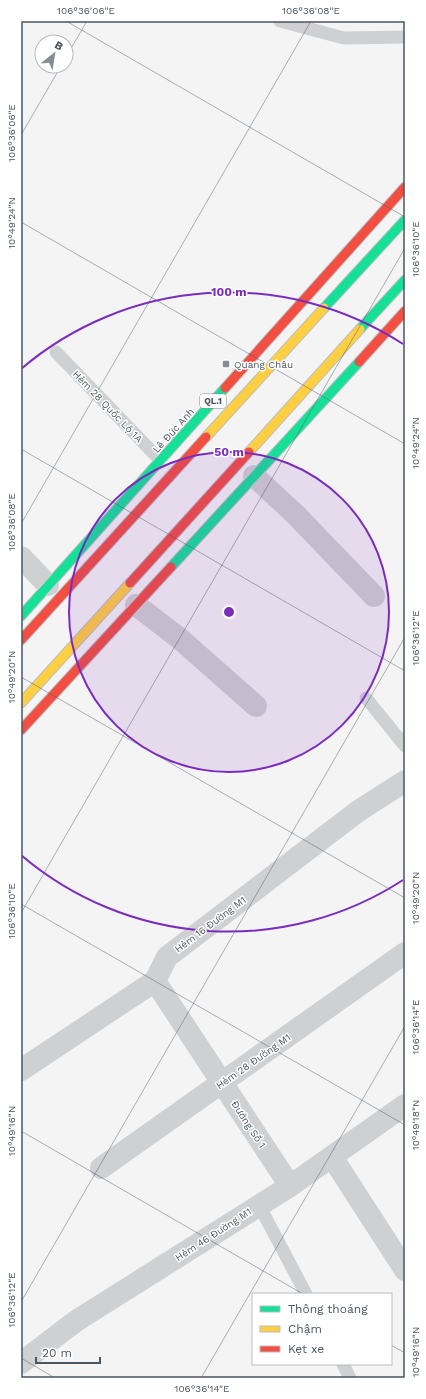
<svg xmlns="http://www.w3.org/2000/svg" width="426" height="1399" font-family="'Work Sans',sans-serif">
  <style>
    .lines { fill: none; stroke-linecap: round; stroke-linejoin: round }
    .fast-casing { stroke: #b9bec3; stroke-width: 11 }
    .slow-casing { stroke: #b9bec3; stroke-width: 11 }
    .jam-casing { stroke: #b9bec3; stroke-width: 11 }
    .lane { stroke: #ced0d2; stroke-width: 13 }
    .street { stroke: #ced0d2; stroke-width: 22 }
    .fast { stroke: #16e098; stroke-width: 9 }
    .slow { stroke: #ffcf43; stroke-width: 9 }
    .jam { stroke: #f24e42; stroke-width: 9 }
    .ticks { fill: none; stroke: #4a5661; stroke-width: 1; stroke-opacity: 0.45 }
    .ring { fill: none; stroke: #7b2cbf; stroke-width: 2 }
    .poi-dot { fill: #868d94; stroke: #fff; stroke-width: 1.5 }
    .labels { text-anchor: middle; stroke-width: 3; stroke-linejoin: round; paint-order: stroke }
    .shield { fill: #fff; stroke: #808990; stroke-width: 1 }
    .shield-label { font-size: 9px; font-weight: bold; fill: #4a5661 }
    .poi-label { font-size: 10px; fill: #4a5661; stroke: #fff; text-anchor: start }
    .street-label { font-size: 10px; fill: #4a5661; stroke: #fff }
    .centre { fill: #7b2cbf; stroke: #fff; stroke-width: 2 }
    .ring-label { font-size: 12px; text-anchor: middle; font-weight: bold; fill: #7b2cbf; stroke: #fff; stroke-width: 3; stroke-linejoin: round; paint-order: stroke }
    .neatline { fill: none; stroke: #4a5661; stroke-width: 1.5 }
    .ticks-label { font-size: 10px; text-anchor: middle; fill: #4a5661 }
  </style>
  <rect width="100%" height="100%" fill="#f4f4f4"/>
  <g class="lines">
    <defs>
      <path id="fast" d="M324,308l81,-88
        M360,329l45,-49
        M171,567l188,-205
        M21,616l204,-228"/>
      <path id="slow" d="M206,437l118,-129
        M249,452l111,-123
        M21,703l109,-120"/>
      <path id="jam" d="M359,362l46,-51
        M225,388l180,-201
        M130,583l119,-131
        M21,640l185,-203
        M21,730l150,-163"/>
    </defs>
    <!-- fast casing -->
    <use href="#fast" class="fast-casing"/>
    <!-- slow casing -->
    <use href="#slow" class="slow-casing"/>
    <!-- jam casing -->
    <use href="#jam" class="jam-casing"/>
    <!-- lane -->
    <path class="lane" d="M280,21l64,17 61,-1
      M56,352l104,108
      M366,698l39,48
      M259,1205l47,89
      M343,1364l7,14"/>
    <!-- street -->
    <path class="street" d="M254,476l42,39 78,81
      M21,557l27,28
      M136,605l43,33 77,68
      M155,981l135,205
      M21,1070l134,-89 12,-24 190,-145 48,-31
      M332,1157l73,113
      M101,1168l304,-215
      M21,1363l55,-42 214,-135 115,-81"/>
    <!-- fast -->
    <use href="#fast" class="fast"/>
    <!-- slow -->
    <use href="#slow" class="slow"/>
    <!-- jam -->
    <use href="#jam" class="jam"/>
  </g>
  <!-- ticks -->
  <path class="ticks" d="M66,21l339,196M66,57l21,-36M21,135l40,-69M21,222l384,222M21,449l384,222M21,524l290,-503M21,677l384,221M21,904l384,221M21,913l384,-665M21,1131l282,163M21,1302l384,-665M391,1345l14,8M21,1358l34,20M201,1378l204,-352"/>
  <!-- distance rings -->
  <circle cx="229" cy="612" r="160" fill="#7b2cbf" fill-opacity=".12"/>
  <g class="ring">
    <circle cx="229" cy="612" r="160"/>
    <path d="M403 880A320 320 0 0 1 21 855M21 369A320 320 0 0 1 403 344"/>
  </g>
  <!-- markers -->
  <rect class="poi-dot" x="222" y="360" width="8" height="8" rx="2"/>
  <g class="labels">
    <!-- shield labels -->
    <rect class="shield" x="200" y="394" width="26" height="14" rx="3"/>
    <g class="shield-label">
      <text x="213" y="404">QL.1</text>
    </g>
    <!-- poi labels -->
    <g class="poi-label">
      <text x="234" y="368">Quang Châu</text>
    </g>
    <!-- street labels -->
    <g class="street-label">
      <text transform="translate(108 406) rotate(46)" y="4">Hẻm 28 Quốc Lộ 1A</text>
      <text transform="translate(173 430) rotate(-48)" y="4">Lê Đức Anh</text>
      <text transform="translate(210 924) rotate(-37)" y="4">Hẻm 16 Đường M1</text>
      <text transform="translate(253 1061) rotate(-35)" y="4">Hẻm 28 Đường M1</text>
      <text transform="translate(249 1124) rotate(57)" y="4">Đướng Sồ 1</text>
      <text transform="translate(213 1234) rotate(-33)" y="4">Hẻm 46 Đường M1</text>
    </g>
  </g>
  <circle cx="229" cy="612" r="6" class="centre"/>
  <g class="ring-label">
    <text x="229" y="296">100 m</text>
    <text x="229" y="456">50 m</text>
  </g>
  <!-- border -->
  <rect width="426" height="1399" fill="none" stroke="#ffffff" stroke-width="44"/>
  <!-- legend -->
  <rect x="252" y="1293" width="140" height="72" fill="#ffffff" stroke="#b7bbc0"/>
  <rect x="260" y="1306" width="20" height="6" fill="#16e098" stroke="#b7bbc0"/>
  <text x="288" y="1313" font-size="12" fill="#4a5661">Thông thoáng</text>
  <rect x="260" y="1326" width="20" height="6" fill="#ffcf43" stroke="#b7bbc0"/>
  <text x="288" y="1333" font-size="12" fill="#4a5661">Chậm</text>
  <rect x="260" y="1346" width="20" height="6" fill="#f24e42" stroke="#b7bbc0"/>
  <text x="288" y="1353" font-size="12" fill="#4a5661">Kẹt xe</text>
  <!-- north arrow -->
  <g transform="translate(54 54) rotate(30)"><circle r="19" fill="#ffffff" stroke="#b7bbc0"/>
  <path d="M0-3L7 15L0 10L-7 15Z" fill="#868d94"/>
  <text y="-6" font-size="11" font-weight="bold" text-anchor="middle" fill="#4a5661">B</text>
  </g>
  <!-- scale -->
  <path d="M36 1357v6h64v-6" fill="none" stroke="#4a5661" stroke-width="2"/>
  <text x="42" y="1357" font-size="12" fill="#4a5661" stroke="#ffffff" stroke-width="3" paint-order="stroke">20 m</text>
  <rect x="22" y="22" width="382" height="1355" class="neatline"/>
  <g class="ticks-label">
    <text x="86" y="14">106°36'06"E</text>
    <text x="311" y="14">106°36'08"E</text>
    <text transform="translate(11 133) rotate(-90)" y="4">106°36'06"E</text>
    <text transform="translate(11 223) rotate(-90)" y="4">10°49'24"N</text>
    <text transform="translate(415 249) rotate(-90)" y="4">106°36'10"E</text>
    <text transform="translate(415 443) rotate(-90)" y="4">10°49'24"N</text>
    <text transform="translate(11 522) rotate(-90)" y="4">106°36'08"E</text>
    <text transform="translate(415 638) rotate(-90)" y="4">106°36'12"E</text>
    <text transform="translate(11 677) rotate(-90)" y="4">10°49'20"N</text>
    <text transform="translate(415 898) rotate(-90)" y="4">10°49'20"N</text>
    <text transform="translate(11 911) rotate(-90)" y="4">106°36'10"E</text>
    <text transform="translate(415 1027) rotate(-90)" y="4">106°36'14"E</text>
    <text transform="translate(415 1125) rotate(-90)" y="4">10°49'18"N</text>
    <text transform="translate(11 1131) rotate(-90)" y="4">10°49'16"N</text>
    <text transform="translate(11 1300) rotate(-90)" y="4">106°36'12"E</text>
    <text transform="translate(415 1352) rotate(-90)" y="4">10°49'16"N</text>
    <text x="202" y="1392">106°36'14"E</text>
  </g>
</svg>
